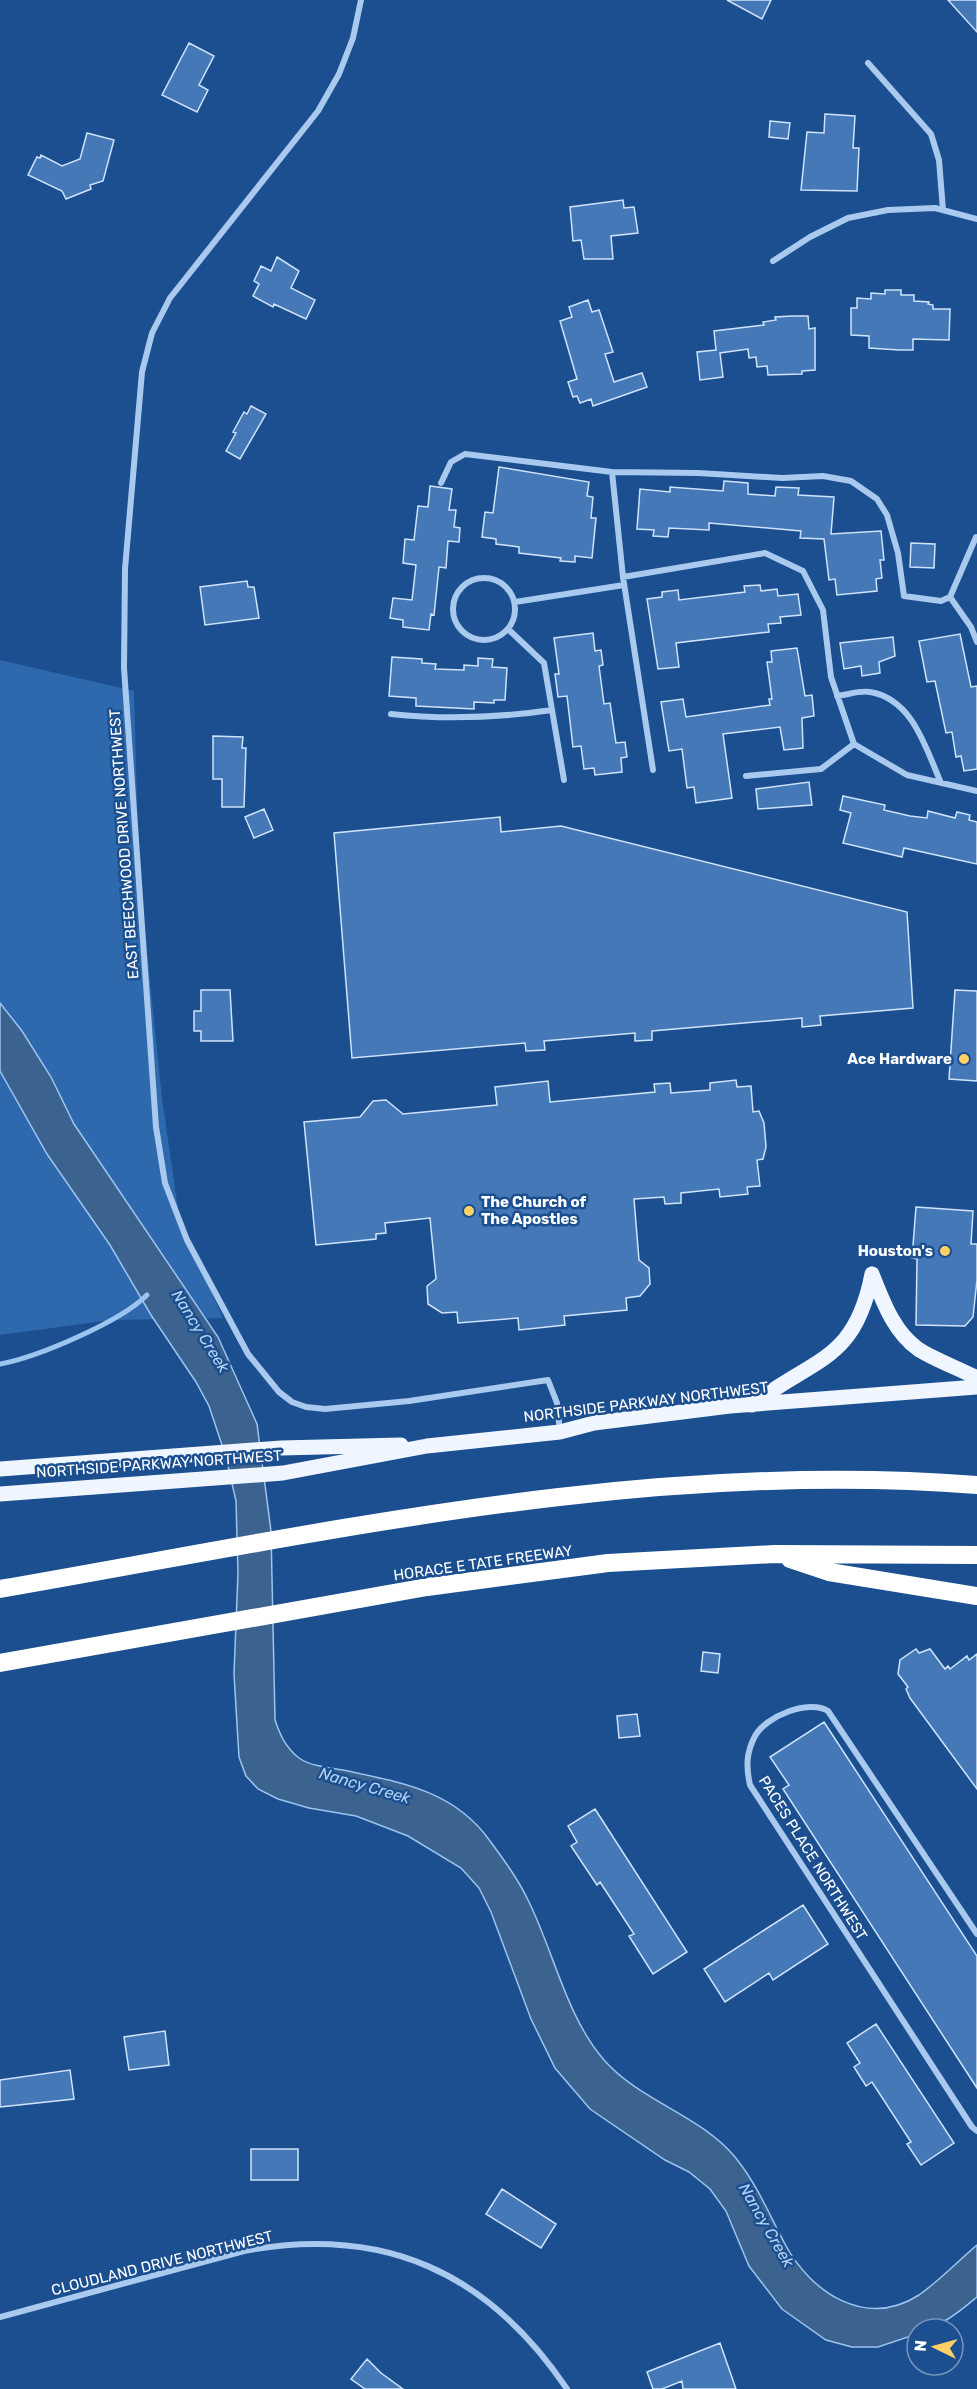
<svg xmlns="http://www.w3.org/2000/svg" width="977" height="2389" font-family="Rubik,sans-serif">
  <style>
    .green { fill: #2e69ad }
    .water { fill: #3c6290; stroke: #9cc4f0; stroke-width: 1.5 }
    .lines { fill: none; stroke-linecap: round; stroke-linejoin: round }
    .stream { stroke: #9cc4f0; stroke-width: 5 }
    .building { fill: #4478b7; stroke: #cfe3fa; stroke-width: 1.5 }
    .minor { stroke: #a9c9ee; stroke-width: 6 }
    .primary { stroke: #f0f6ff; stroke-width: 15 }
    .motorway { stroke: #fff; stroke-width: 18 }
    .poi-dot { fill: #ffd166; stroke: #1b4f8f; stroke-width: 2 }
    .labels { text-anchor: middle; stroke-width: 5; stroke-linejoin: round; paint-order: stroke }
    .street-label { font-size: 15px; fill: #fff; stroke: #1b4f8f }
    .poi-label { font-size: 15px; font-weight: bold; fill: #fff; stroke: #1b4f8f; text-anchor: end }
    .water-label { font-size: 16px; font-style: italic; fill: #b5d3f5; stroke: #1b4f8f }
  </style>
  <rect width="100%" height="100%" fill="#1b4f8f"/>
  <!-- green -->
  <path class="green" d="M0,660l134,31 5,184 23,223 18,125 43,95 -112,2 -111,15z"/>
  <!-- water -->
  <path class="water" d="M0,1003l22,28 29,46 23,47 144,213 39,87 14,107 4,189c5,15 11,28 24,38 11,8 31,10 44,12 56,12 111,20 147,71 14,19 28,38 38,59 26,52 38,116 76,160 36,41 96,55 131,97 22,27 34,57 50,87 26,49 81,85 134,51 20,-14 39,-34 58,-50v52c-17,14 -37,32 -60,32l-3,6 -36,12h-26l-26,-7 -44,-31 -33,-43 -23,-55 -16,-22 -21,-17 -24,-12 -75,-51 -35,-41 -24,-49 -40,-107 -12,-24 -18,-20 -53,-32 -52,-20 -47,-8 -31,-9 -20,-10 -12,-13 -7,-19 -5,-83 4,-101 -2,-72 -10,-44 -17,-51 -13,-24 -45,-67 -41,-70 -63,-91 -47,-83z"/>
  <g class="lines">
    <!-- stream -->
    <path class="stream" d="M0,1364c38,-7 120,-42 147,-69"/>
  </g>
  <!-- building -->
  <path class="building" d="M727,0h44l-9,19z
    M948,0h29v32z
    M189,43l25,13 -15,29 9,5 -11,22 -35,-17z
    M825,114l30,2 -2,32h6l-2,43 -56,-1 6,-58 17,1z
    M770,121l20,2 -2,16 -19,-2z
    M87,133l27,7 -11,41 -13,4 1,4 -25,10 -4,-8 -34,-16 9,-18 3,1 1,-3 21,11 18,-7z
    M623,200l1,8 10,-1 4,26 -27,3 2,23h-29l-3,-19 -8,1 -3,-34z
    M277,257l22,14 -8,17 24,12 -9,19 -32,-15 -1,3 -20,-11 6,-12 -5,-3 7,-15 10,5z
    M885,290h16v5h13v6l15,1 -1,2 5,1v4h17l-1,31 -36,-1v11h-14l-30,-2v-12l-18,-1v-27h6v-10l14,1v-6l14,1z
    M588,300l4,12 7,-2 14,42 -8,2 9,28 28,-9 5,14 -54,19 -2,-7 -11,4 -3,-7 -4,1 -5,-15 9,-3 -17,-58 12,-4 -3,-10z
    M792,316h16l1,13 6,-1v42l-13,1v3l-34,1 -1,-9 -10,1 -1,-10 -7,1 -1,-9 -28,4 3,24 -23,3 -3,-28 19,-2 -2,-19 50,-6 -1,-3 13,-2 -1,-3z
    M251,406l15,8 -26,45 -14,-8 10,-18 -3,-1 11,-20 3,2z
    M499,467l90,15 -2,14 6,1 -2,21h5l-4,40 -17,-2v6l-15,-1 1,-3 -42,-5v-6l-23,-3v-5l-14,-2 3,-25 8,1z
    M724,481l24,2v11l27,2 1,-9 23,1 -1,7 36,2 -3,37 50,-3 3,29h-4l2,18 -6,1 1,12 -40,4 -2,-16 -6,1 -5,-41 -24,-1 1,-7 -92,-8v7l-40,-2 -1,9 -15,-1 1,-6 -17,-1 3,-40 30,3v-5l53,4z
    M430,486l22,3 -3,21h7l-2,17 6,1 -1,14 -11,-1 -2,27 -7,-1 -5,48 -3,-1 -2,16 -26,-3v-7l-13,-2 3,-20 19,2 4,-35 -13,-2 2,-24 9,1 4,-34 10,1z
    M911,543l24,1 -1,24 -24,-1z
    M247,581l1,6h6l5,31 -54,7 -5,-38z
    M760,585l1,6 16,-2 1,7 20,-2 3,21 -21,2 1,6 -13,1 1,8 -93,11 3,24 -21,2 -11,-70 15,-2v-5l16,-2 1,10 66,-8 -1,-6z
    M593,633l2,18 6,-1 2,15 -4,1 5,38 6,-1 6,40 9,-1 2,15 -6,1 1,14 -27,3 -1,-7 -10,1 -3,-23 -8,1 -6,-51 -9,1 -3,-23h4l-5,-36z
    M960,634l11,53 6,-1v83l-13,2 -3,-15 -5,1 -4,-25 -6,1 -11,-52 -8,1 -8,-41z
    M893,637l2,19 -16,6 1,11 -18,3 -1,-10 -17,3 -4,-26z
    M797,648l8,48 7,-1 2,21 -12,2 1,30 -19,2 -4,-23 -57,7 9,64 -36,5 -2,-16 -7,1 -5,-39 -13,2 -8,-49 22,-3 3,18 84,-12 -1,-6h3l-5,-37h5l-1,-11z
    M392,657l30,2v4l14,1 -1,5 29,1v-5l14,1v-8l15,1 -1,8 15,1 -2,32h-11v3l-20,-1v7l-58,-3v-8l-27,-2z
    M213,736l30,1 -1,11h4l-2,59h-22v-28h-9z
    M809,782l3,23 -54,4 -2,-20z
    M843,796l42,9 -1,5 26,6 17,2 1,-7 27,7 2,-6 13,3 -1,5 8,2v42l-73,-16 -2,9 -59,-14 8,-30 -11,-3z
    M264,809l9,21 -19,8 -9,-21z
    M500,817l1,15 60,-6 346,86 6,96 -93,8 1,9 -19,2v-9l-150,13v9l-17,1v-8l-91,8 1,9 -19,1 -1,-8 -173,15 -18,-225z
    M201,990h29l3,51h-32v-10h-7v-20h7z
    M955,990l22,1v90l-28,-2z
    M736,1080l1,7 14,-1 2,26 6,-1 5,12 2,24 -3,12 -6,1 3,26 -13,1 1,7 -28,3 -1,-8 -38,4v10l-16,1 -1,-7 -30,2 5,61 10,8 1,16 -10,12 -14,2 1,12 -63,6 1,9 -46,5 -1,-12 -60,5 -1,-11 -15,1 -14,-9 -1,-18 9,-7 -6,-61 -45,5 1,10 -10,1v5l-60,6 -12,-123 56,-5 13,-16 13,-1 17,14 94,-9 -2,-18 53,-6 2,21 105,-10 -1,-8 16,-1 1,10 39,-3v-7z
    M916,1207l57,4 -2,33h6v36l-4,37 -8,9 -49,-1 1,-66 -5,-1z
    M916,1649l3,4 11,-4 15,20 3,-3 2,3 17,-13 2,4 8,-6v135l-67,-91 -4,-9 2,-2 -10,-13 2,-14z
    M703,1652l17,2 -2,19 -17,-2z
    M637,1714l3,22 -21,2 -2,-22z
    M824,1722l153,234v132l-194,-299 6,-4 -19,-28z
    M595,1809l92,143 -34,22 -24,-38 5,-2 -34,-52 -3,3 -26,-39 6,-4 -9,-16z
    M803,1905l25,39 -55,36 -4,-7 -44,29 -21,-33z
    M876,2024l78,119 -33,22 -14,-21 4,-2 -39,-60 -6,4 -12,-19 6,-4 -13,-20z
    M165,2031l4,34 -40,5 -5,-33z
    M70,2070l4,29 -74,8v-27z
    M251,2149h47v31h-47z
    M502,2189l54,35 -15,24 -55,-34z
    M720,2343l16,46h-53l-1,-8 -20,8h-9l-6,-17z
    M367,2359l14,14 22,16h-38l-14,-10z"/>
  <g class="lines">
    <!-- minor -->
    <path class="minor" d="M361,0l-8,38 -14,36 -21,37 -148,187 -18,35 -10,39 -17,197 -1,99 32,459 9,56 22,57 61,114 31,38 13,10 14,5 19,2 84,-8 139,-21 9,23 3,29
      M868,63l63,71 8,26 4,50
      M773,261l37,-24 38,-19 40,-8 47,-2 42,11
      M612,472l11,105 30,193
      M441,483l10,-21 14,-8 147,18 86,1 84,5 41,-2 28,5 26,18 10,16 11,38 6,43 37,5 9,-4 26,-60
      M623,577l142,-24 38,18 20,39 8,67 23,67 53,31 70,16
      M453 609a31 31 0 1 1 62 0a31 31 0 1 1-62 0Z
      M950,597l21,30 6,15
      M515,602l109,-17
      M508,629l36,34 20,117
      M837,696c10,-1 23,-6 33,-4 43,7 56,57 71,91
      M391,714c55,6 106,4 161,-4
      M746,776l75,-7 33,-25
      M977,1934l-149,-223c-19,-12 -62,5 -73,25 -9,17 -9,31 -5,49l222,342 5,4
      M0,2317l244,-66c140,-26 244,21 323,138"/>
    <!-- primary -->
    <path class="primary" d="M872,1274c11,27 21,57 46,75 15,10 42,20 59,29
      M752,1405c62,-48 103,-43 120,-131
      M0,1469l281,-21 120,-3
      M0,1494l283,-21 144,-27 133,-14 34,-9 136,-17 247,-19"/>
    <!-- motorway -->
    <path class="motorway" d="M790,1559l39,13 148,24
      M0,1589c323,-56 647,-130 977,-104
      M0,1663l427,-76 181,-24 166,-9 203,1"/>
  </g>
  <!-- markers -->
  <g class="poi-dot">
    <circle cx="964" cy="1059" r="6"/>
    <circle cx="469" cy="1211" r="6"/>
    <circle cx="945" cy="1251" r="6"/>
  </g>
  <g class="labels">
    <!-- street labels -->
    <g class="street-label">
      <text transform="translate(124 844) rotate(-94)" y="5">EAST BEECHWOOD DRIVE NORTHWEST</text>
      <text transform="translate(646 1402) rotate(-7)" y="5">NORTHSIDE PARKWAY NORTHWEST</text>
      <text transform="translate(159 1464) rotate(-4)" y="5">NORTHSIDE PARKWAY NORTHWEST</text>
      <text transform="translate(483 1563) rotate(-8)" y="5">HORACE E TATE FREEWAY</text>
      <text transform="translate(813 1858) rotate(58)" y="5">PACES PLACE NORTHWEST</text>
      <text transform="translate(162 2263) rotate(-14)" y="5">CLOUDLAND DRIVE NORTHWEST</text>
    </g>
    <!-- poi labels -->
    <g class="poi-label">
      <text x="952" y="1064">Ace Hardware</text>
      <text x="481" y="1207" text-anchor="start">The Church of<tspan x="481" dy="17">The Apostles</tspan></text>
      <text x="933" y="1256">Houston's</text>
    </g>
    <!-- water labels -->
    <g class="water-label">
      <text transform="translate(201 1331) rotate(58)" y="6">Nancy Creek</text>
      <text transform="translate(365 1785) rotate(16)" y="6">Nancy Creek</text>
      <text transform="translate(767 2225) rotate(60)" y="6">Nancy Creek</text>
    </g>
  </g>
  <!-- north arrow -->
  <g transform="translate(935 2347) rotate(275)"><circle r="28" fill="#1b4f8f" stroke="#7695bc" stroke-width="1.5"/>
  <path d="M0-4.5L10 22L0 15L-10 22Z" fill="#ffd166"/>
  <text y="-9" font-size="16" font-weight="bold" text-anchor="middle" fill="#ffffff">N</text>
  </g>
</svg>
